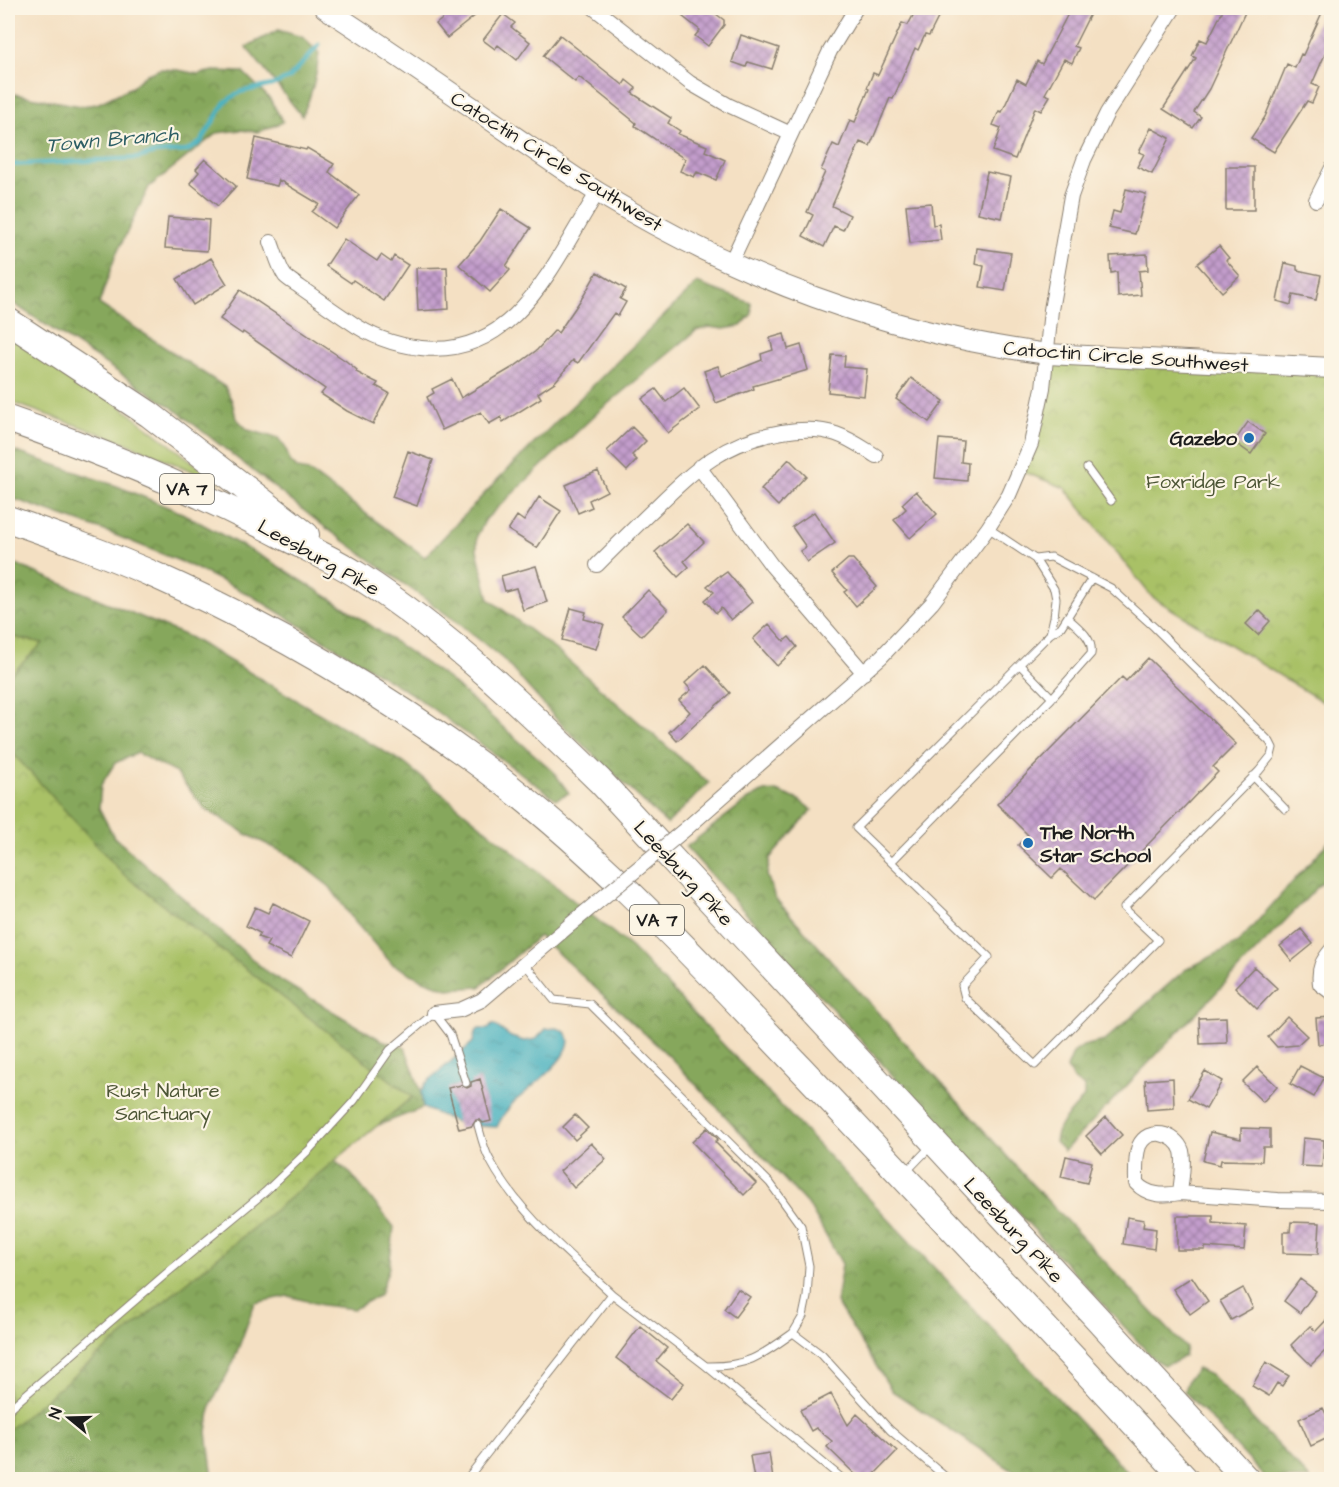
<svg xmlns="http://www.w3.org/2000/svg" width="1339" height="1487" font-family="'Architects Daughter',sans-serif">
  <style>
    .grass { fill: #a9c166; stroke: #626e41; stroke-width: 1.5 }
    .forest { fill: url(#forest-crowns); stroke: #51623c; stroke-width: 1.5 }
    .park { fill: url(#park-crowns); stroke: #626e41; stroke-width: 1.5 }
    .water { fill: url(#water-ripples); stroke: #2e656d; stroke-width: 1.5 }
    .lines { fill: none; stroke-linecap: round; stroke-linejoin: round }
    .stream { stroke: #41aebe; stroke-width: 4.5 }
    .building { fill: url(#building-cross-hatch) }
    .lane-casing { stroke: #887e70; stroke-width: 9 }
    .street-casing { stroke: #887e70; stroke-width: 16 }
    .secondary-casing { stroke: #887e70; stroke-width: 22 }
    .highway-casing { stroke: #887e70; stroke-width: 28 }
    .lane { stroke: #fff; stroke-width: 7 }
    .street { stroke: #fff; stroke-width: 14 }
    .secondary { stroke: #fff; stroke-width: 20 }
    .highway { stroke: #fff; stroke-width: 26 }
    .street-bridge-casing { stroke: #887e70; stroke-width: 16; stroke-linecap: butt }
    .street-bridge { stroke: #fff; stroke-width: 14 }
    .poi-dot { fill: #1f6fb2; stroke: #fcf5e5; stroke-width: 2 }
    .labels { text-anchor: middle; stroke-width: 4.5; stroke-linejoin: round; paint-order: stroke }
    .shield { fill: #fcf5e5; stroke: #5f5d58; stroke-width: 1.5 }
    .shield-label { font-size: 18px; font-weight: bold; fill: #1c1c1c }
    .street-label { font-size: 20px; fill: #1c1c1c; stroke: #fcf5e5 }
    .poi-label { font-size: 20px; font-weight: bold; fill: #1c1c1c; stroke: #fcf5e5; text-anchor: end }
    .park-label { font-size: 20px; fill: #4d5636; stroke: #fcf5e5 }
    .water-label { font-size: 21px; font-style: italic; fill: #2d5e65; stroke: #fcf5e5 }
  </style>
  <defs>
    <pattern id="forest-crowns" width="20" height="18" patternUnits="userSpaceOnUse" patternTransform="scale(1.5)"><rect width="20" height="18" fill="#86a75b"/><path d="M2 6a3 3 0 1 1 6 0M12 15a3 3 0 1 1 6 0" fill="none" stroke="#6d874a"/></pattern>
    <pattern id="park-crowns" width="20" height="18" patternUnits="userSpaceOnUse" patternTransform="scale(1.5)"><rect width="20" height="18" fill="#a9c166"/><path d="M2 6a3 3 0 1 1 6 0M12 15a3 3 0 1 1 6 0" fill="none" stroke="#91a558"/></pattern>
    <pattern id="water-ripples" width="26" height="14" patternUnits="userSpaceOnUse" patternTransform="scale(1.5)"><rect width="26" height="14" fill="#41aebe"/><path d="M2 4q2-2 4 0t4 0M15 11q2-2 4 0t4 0" fill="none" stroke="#368d9a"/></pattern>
    <pattern id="building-cross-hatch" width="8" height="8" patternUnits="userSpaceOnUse" patternTransform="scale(1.5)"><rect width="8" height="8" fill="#c39dcc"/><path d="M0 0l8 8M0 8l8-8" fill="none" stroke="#9e7fa5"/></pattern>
  </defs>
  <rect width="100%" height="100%" fill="#fcf5e5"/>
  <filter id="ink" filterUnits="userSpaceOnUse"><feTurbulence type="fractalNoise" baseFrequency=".0167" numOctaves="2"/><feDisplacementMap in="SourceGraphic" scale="12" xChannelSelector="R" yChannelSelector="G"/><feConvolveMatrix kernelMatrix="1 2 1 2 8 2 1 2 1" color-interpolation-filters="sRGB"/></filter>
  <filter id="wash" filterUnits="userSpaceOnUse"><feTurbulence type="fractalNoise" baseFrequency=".008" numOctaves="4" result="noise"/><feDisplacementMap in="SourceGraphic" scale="24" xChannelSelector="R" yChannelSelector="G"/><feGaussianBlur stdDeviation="1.35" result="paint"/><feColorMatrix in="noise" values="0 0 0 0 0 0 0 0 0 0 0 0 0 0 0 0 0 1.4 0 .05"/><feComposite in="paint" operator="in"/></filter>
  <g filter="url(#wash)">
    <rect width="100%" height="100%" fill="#f4e0c3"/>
    <!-- grass -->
    <path class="grass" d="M8,332l90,57 122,94 -96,-41 -116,-41z"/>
    <!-- forest -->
    <path class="forest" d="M278,30l24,7 17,16c-2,23 -7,42 -17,63l-56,-69z
      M160,69l18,1 20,4 16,-3 29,1 27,27 13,23 -24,10 -19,-2 -23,3 -68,54 -34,70 -16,47 126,83 7,14 4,17 12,12 30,8 7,9 5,14 8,8 10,2 117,86 74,-79 198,-195 54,20 1,11 -11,12 -17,3 -15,-2 -13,4 -98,81 -112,107 -9,17v14l12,49 68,52 152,132 -42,41 -108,-102 -56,-63 -46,-37 -131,-94 -153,-120 -165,-108v-207l73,13 16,-2 35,-17 13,-12z
      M8,449l109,37 65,27 88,48 74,46 103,71 106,93 16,22 -13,6 -141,-103 -163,-100 -65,-32 -82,-33 -97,-34z
      M8,561l181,76 215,126 228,185 502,531h-109l-133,-88 -56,-89 6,-38 -33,-58 -138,-148 -132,-122 -59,51 -33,2 -26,-10 -29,-15 -37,-42 -25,-35 -41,-32 -43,-21 -42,-26 -28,-35 -39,-20 -22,10 -14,22 -2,23 15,29 154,136 113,67 24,7 16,45 2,16 -104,40 32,26 43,53 -5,40 -9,28 -26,14 -32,-4 -34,-9 -33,7 -22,60 -22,42 -4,27 6,47h-205z
      M776,791l23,9 13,10 -42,48 -3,17 8,23 256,285 155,165 -2,8 -9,6 -12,3 -8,-5 -205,-221 -264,-292 61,-47 15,-8z
      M1331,839v34l-267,278 -9,-9c2,-20 18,-30 29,-45v-10l-11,-8 -6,-11 6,-15 10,-7 21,-5 81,-71 53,-27z
      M1197,1369l15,7 98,103h-43l-83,-88 4,-12z"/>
    <!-- park -->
    <path class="park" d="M1047,354l284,13v340l-179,-110 -87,-109 -44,-17z
      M8,636l35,7 -35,34z
      M8,748l115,126 289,223 -404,333z"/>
    <!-- water -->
    <path class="water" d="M493,1024l18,13 13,4 12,-2 10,-10 11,-1c40,13 -33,64 -44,75 -7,8 -12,15 -16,24l-34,-2 -40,-17 -2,-16 4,-8 48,-42 2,-10 4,-3h9z"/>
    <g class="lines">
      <!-- stream -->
      <path class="stream" d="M8,165l130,-7 17,-5 32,-2 14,-9 24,-40 15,-10 32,-7 17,-7 30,-33"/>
    </g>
    <g id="blocks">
      <!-- building -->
      <path class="building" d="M439,8h31l6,7 -29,23 -11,-14 10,-8z
        M688,8h20l16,12v5l-16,21 -13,-10 5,-6 -18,-14z
        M917,8l22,8 -10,20 -4,-1 -7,15 -3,-2 -22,51 -3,-1 -20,48 -10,-4 -28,64 18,9 -7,15 -9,-4 -10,21 -21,-11 10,-21 -6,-3 18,-40 -4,-2 12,-26 6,3 11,-27 5,2 14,-33 -2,-1 6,-15 5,2 24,-52 6,2z
        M1071,8h22l-19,38 5,2 -7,15 -8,-4 -19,35 5,2 -9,15 -6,-3 -20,51 -22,-8 8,-23 -8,-3 6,-14 3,1 15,-33 9,5 11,-23 5,3z
        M1224,8h23l-38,81 -15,23 7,5 -8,11 -30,-19 33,-51 -4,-2 8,-17 7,3z
        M1324,8h8v30l-20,46 7,3 -7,16 -5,-2 -33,51 -23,-14 14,-21 22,-53 8,4 6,-14 2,1z
        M503,14l12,9 -4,4 19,15 -13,18 -19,-15 -3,4 -12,-9z
        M560,35l63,50 3,-5 10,8 -4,5 39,25 -3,5 12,8 -2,3 29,12 -2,5 20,9 -9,20 -19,-8 -3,5 -14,-6 5,-12 -50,-33 1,-3 -57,-46 -4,5 -32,-26z
        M741,35l38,13 -7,21 -24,-7 -2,5 -14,-5z
        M1151,128l19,10 -18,36 -15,-7 7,-13 -5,-2z
        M256,138l50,12 1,-2 27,16 -5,8 30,23 -25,33 -22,-16 7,-8 -40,-24 -2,6 -30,-7z
        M205,159l31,27 -18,20 -28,-23 9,-11 -3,-3z
        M1226,167h28v43h-28z
        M987,172l24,5 -9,41 -24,-5z
        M1126,189l20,5 -11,40 -26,-6 4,-17 7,2z
        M931,203l2,22 6,-1 2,16 -31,3 -4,-38z
        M501,209l30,19 -25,38 4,4 -20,22 -31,-27 21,-24z
        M168,217l41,3 -2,31 -42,-3z
        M344,239l33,22 4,-6 10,7 3,-6 14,9 -24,36 -31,-21 -2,3 -25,-17z
        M1219,246l10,12 -3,2 14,16 -18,16 -25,-28z
        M977,248l34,5 -6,38 -25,-4 4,-21 -9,-2z
        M1147,254l1,16 -9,1 2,24 -23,2 -1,-25 -6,1 -1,-17z
        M211,258l16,26 -34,21 -16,-26z
        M1285,263l12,3v4l24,5 -5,25 -23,-5 -2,10 -14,-4z
        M447,267l2,42 -31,2 -2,-43z
        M597,272l29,17 -6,10 6,3 -8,14 -4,-3 -36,50 -5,-3 -18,22 -17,11 3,5 -38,24 -2,-5 -12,7 -8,-12 -39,18 -15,-33 7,-4 -2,-4 20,-10 9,19 54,-32 22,-16 18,-20 3,3 26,-38z
        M240,290l106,71 11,9 -1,2 22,11 -2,3 13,7 -16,31 -26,-13 -26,-17 4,-5 -82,-57 -1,2 -22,-15z
        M784,334l4,15 13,-4 7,25 -55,16 1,3 -38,14 -12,-32 14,-5 4,10 40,-16 -1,-6 12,-4 -3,-12z
        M832,355l13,1 -1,11 23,2 -3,27 -36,-4z
        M911,378l33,23 -15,21 -33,-23z
        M684,388l16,21 -32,24 -26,-34 14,-10 10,13z
        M1248,422l17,12 -14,20 -17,-12z
        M632,427l14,14 -14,14 5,5 -10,11 -20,-20z
        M939,439l24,2 -2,21 7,1 -1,18 -32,-3z
        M408,451l25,9 -16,46 -25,-9z
        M789,459l17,17 -28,30 -17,-17z
        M598,471l9,20 -18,9 3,7 -14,6 -12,-28z
        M916,491l21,23 -27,24 -16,-18 12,-11 -4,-5z
        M539,497l22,14 -24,37 -29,-18 9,-14 7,5z
        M814,512l21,31 -28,19 -7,-11 6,-4 -14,-20z
        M687,524l17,18 -20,19 5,6 -11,10 -23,-25z
        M848,559h5l24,28 -21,19 -12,-14 3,-2 -15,-17z
        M536,566l11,36 -24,8 -7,-22 -11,3 -4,-15z
        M727,572l25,30 -21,18 -10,-12 -5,5 -11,-13 9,-8 -7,-6 13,-11 1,1z
        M648,590l20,20 -26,26 -20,-19z
        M571,608l15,4 -2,7 20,5 -8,25 -34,-9z
        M1259,610l11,11 -12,14 -12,-11z
        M769,624l15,17 5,-4 8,10 -20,19 -24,-27z
        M1148,658l88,86 -23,23 5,5 -124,128 -33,-31 -9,9 -34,-33 10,-10 -31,-31 125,-127 4,4z
        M705,665l25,28 -53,48 -8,-9 21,-20 -11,-12 12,-10 -6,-7z
        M273,903l36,18 -18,37 -25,-12 3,-5 -11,-4 2,-4 -14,-7 9,-19 13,6z
        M1301,929l12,15 -21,17 -12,-15z
        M1254,967l23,21 -20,21 -22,-22z
        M1226,1017l1,26 -27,1 -1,-26z
        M1287,1017l20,19 -10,9 -20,2 -9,-10z
        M1332,1017v26l-14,1 -2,-26z
        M1300,1066l24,12 -10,19 -24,-13z
        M1257,1067l20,19 -14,16 -21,-20z
        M1205,1071l17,10 -16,28 -18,-10z
        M1173,1078l1,30 -27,2 -2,-30z
        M480,1079l11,42 -8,2 -3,-3h-4l-4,6 -13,3 -11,-41 13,-3 6,3 4,-2v-4z
        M575,1115l13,13 -13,12 -12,-13z
        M1106,1117l16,18 -20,19 -16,-18z
        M707,1128l11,11 -3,3 41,41 -12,12 -52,-53z
        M1241,1128l29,1v18h-7l-1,14 -41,-1 -1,5 -17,-4 7,-29 31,7z
        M1303,1138l21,2 -2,27 -21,-1z
        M591,1143l15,16 -32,29 -14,-17z
        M1066,1156l26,6 -5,21 -26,-6z
        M1177,1216h36v7l33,3 -2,24 -39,-3v3h-28z
        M1127,1217l17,3 -1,7 13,2 -2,20 -31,-5z
        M1291,1222l29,1 -2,31 -35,-1v-21h7z
        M1192,1277l16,24 -18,13 -17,-25z
        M1300,1279l16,12 -16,22 -16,-12z
        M1243,1288l10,20 -22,12 -11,-19z
        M738,1289l12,8 -15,20 -11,-8z
        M1332,1314v30l-21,21 -20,-20 19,-19 6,5z
        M640,1326l27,22 -11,13 28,22 -13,16 -55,-41z
        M1266,1362l23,14 -7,10 -5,-3 -8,13 -17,-10z
        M831,1394l17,31 9,-11 40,37 -27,28h-10l-33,-32 5,-6 -16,-13 -5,3 -11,-21z
        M1323,1408l9,18v10l-21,10 -12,-27z
        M769,1453l4,26h-19l-4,-23z"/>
    </g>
  </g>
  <g filter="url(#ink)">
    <use href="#blocks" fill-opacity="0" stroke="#887e70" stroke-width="1.5"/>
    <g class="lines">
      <defs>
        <path id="lane" d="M1087,468l24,33
          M988,528l47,31 19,30 2,10 -2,18 -4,17
          M1035,559l16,-2 60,31 43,39 116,115 3,6 -2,8 -12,15 -135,137 34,32 -123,125 -70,-67 -3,-12 27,-29 -133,-129 194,-194 11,-7 31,-49
          M1052,698l39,-44c3,-16 -13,-26 -23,-36
          M1253,776l32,33
          M891,862l161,-164 -32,-33
          M525,964l29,36 36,4 180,179 31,43 8,40 -2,31 -4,19 -10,17
          M906,1172l26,-27
          M612,1294l94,72 138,114
          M706,1366c41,1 55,-10 87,-33l29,22 68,75 59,50
          M8,1410l160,-138 97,-80 45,-43 44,-48 36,-51 44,-37 16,21 16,49
          M466,1480l146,-186c-44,-41 -94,-81 -122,-134 -6,-10 -9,-24 -12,-35"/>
        <path id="street" d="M594,8l96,75 38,22 63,29
          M1316,200l16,-32
          M271,242c4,10 8,26 14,34 4,4 11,8 15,11 16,11 32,23 49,34 22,16 46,24 72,27 97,11 134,-90 177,-156
          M731,262l99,-211 26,-43
          M699,467l73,99 92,107
          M597,565c19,-19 39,-39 59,-58 40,-39 68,-65 126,-75 18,-3 37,-4 54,2 15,5 27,14 40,22
          M688,827l193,-170 51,-54 56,-75 21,-33 22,-51 12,-56 8,-78 20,-114 13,-36 23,-47 67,-105
          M1332,949c-10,12 -14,19 -12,35l12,9
          M434,1013l26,-3 22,-10 89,-76
          M1180,1193c1,-12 5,-30 2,-42 -6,-18 -34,-25 -43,-5 -4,11 -3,26 -3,37 12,13 28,13 44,10l98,7 54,1"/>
        <path id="secondary" d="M325,8c68,44 135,91 202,137 24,16 48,33 72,48 141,85 285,139 448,161l285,14"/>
        <path id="highway" d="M8,321l141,93 157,121
          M8,419c96,33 189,72 279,119 24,12 49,23 72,38 89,57 166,132 241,205l647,699
          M8,519c51,18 102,36 151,58 112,50 229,119 327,192 118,88 217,198 319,304 128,135 256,270 381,407"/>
      </defs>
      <!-- lane casing -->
      <use href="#lane" class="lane-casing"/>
      <!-- street casing -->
      <use href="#street" class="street-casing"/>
      <!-- secondary casing -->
      <use href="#secondary" class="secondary-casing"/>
      <!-- highway casing -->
      <use href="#highway" class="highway-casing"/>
      <!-- lane -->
      <use href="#lane" class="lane"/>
      <!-- street -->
      <use href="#street" class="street"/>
      <!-- secondary -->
      <use href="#secondary" class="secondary"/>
      <!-- highway -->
      <use href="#highway" class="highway"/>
      <defs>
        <path id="street-bridge" d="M571,924l117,-97"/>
      </defs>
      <!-- street-bridge casing -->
      <use href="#street-bridge" class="street-bridge-casing"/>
      <!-- street-bridge -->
      <use href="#street-bridge" class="street-bridge"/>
    </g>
  </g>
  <!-- markers -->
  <g class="poi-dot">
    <circle cx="1249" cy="438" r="6"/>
    <circle cx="1028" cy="843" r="6"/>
  </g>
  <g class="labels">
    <!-- shield labels -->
    <g class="shield">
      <rect x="160" y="474" width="54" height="30" rx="4.5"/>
      <rect x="630" y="905" width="54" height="30" rx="4.5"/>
    </g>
    <g class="shield-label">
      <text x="187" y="495">VA 7</text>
      <text x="657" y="926">VA 7</text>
    </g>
    <!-- street labels -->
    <g class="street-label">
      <text transform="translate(557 161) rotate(32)" y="7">Catoctin Circle Southwest</text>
      <text transform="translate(1126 356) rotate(4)" y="7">Catoctin Circle Southwest</text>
      <text transform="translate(319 557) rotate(29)" y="7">Leesburg Pike</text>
      <text transform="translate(684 873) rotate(47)" y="7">Leesburg Pike</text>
      <text transform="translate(1014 1230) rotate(47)" y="7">Leesburg Pike</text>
    </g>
    <!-- poi labels -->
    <g class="poi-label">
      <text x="1237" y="445">Gazebo</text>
      <text x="1040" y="839" text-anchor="start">The North<tspan x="1040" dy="23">Star School</tspan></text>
    </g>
    <!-- park labels -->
    <g class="park-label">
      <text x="1213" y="488">Foxridge Park</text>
      <text x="163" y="1097">Rust Nature<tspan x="163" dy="23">Sanctuary</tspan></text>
    </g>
    <!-- water labels -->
    <g class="water-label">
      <text transform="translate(112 139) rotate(-5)" y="7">Town Branch</text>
    </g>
  </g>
  <!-- margin -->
  <rect width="1339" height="1487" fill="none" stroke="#fcf5e5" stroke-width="30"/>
  <!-- north arrow -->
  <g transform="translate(69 1418) rotate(289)" stroke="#fcf5e5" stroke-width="4.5" paint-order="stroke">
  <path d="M0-4.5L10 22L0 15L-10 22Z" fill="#1c1c1c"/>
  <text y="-9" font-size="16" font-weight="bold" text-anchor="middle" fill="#1c1c1c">N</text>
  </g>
</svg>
